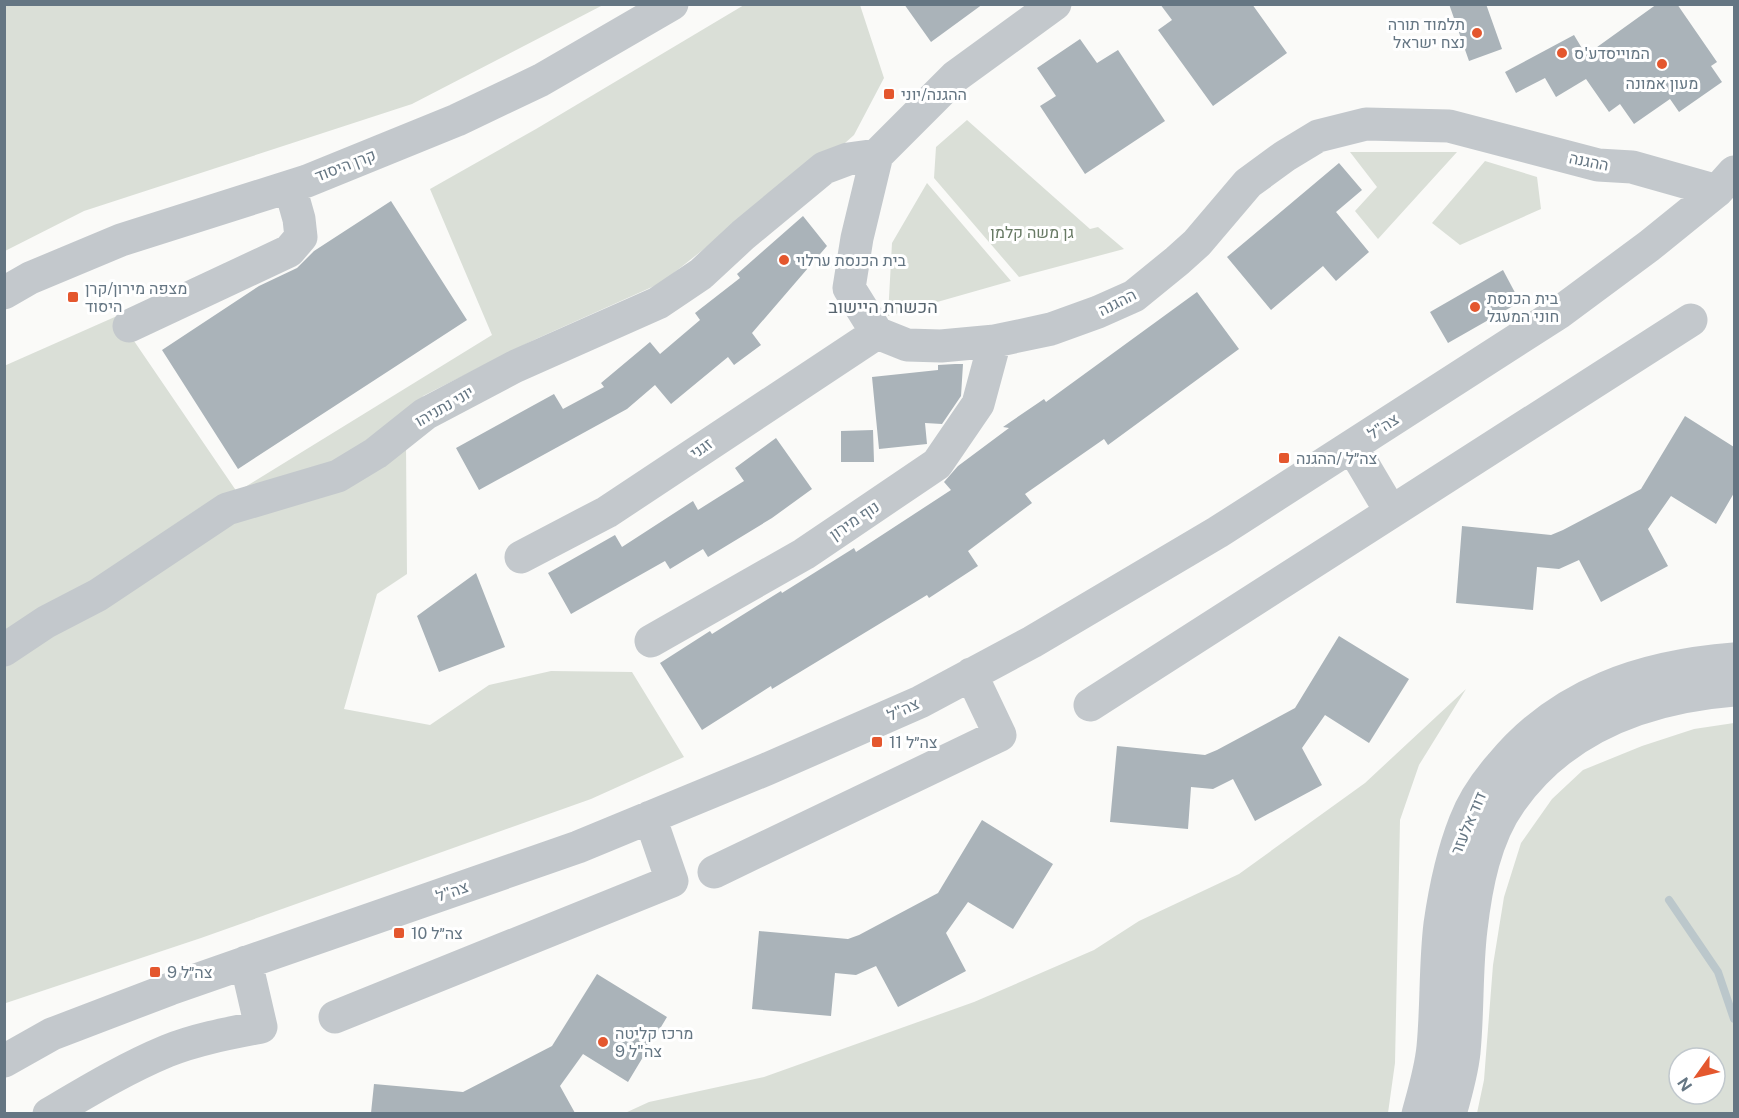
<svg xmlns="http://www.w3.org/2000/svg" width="1739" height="1118" font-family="'Public Sans',Heebo,sans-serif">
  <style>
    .green { fill: #dadfd7; fill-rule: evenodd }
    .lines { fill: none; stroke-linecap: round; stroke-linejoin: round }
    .stream { stroke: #bbc7cb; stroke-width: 8 }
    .building { fill: #aab3b9 }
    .minor { stroke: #c3c8cc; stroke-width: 33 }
    .poi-dot { fill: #e4572e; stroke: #fff; stroke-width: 2 }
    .labels { text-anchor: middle; stroke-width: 6; stroke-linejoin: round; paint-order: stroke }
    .poi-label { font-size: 16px; fill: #657683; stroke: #fff; text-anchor: start }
    .street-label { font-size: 16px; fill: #657683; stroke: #fff }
    .park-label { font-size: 16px; fill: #687a64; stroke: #fff }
    .neighbourhood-label { font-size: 18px; fill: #57646e; stroke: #fff }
  </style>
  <rect width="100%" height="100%" fill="#fafaf8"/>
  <!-- green -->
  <path class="green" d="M5,4h598v1l-191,99 -328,107 -79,40z
    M744,5h116l24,73 -30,57 -36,32 -71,48 -86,68 -125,56 -113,57 -17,49 1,129 -30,20 -33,115 86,16 59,-40 62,-14 81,1 52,85 -93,42 -390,139 -195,65 -2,-2v-635l113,-50 120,176 255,-157 -62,-146 106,-60z
    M967,120l123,109 8,-2 26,22 -105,28 -85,-99 2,-31z
    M1350,152h107l-79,87 -23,-28 22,-24z
    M1485,161l52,16 4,32 -81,36 -28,-22z
    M927,183l84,98 -123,35 4,-73z
    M1466,689l-47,76 -19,55 -5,243 -7,50h-763l24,-11 115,-25 210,-75 120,-52 45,-29 100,-47 126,-91z
    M1734,723v390h-257l7,-33 9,-115 11,-68 17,-54 31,-44 31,-29 59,-24 52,-17zM1679,1058h36v36h-36z"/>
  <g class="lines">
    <!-- stream -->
    <path class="stream" d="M1669,900l49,72 16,47"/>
  </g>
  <!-- building -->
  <path class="building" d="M904,4h79l-52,38z
    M1160,4h92l35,49 -74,53 -55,-76 14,-10z
    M1449,4h37l16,45 -33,12z
    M1657,4h20l40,58 -6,4 11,16 -43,30 -9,-13 -36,25 -14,-20 -11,8 -23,-33 -30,18 -11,-19 -29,15 -11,-21 69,-37 12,20z
    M1080,39l17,24 21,-13 47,71 -80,53 -45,-68 16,-10 -19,-28z
    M1339,163l23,27 -26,22 33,40 -33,29 -13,-15 -52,44 -44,-53z
    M391,201l76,119 -229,149 -76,-119 97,-64 38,-18 17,-17z
    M803,216l24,30 -75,87 9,12 -27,20 -6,-8 -57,47 -16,-19 -28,24 -148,81 -23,-42 98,-54 9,15 41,-22 -3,-4 49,-41 10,12 40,-34 -5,-7 45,-35 -3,-4z
    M1503,270l17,32 -72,41 -18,-31z
    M1197,292l42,57 -131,96 -4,-6 -79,55 7,9 -64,48 10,15 -49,32 -2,-3 -155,94 -1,-3 -69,44 -42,-67 50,-32 2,3 69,-43 1,2 72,-45 2,4 95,-62 -7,-8 14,-16 51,-38 -6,-1 41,-28 2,3z
    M955,364h8l-2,32 -19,28 -17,-1 2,21 -48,5 -7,-72 66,-7v-5z
    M1685,416l49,31v46l-18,31 -45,-28 -23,33 20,37 -67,36 -22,-42 -20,9 -22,-2 -4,43 -77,-7 6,-77 89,9 12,-5 78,-41z
    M873,430l1,32h-33v-31z
    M776,438l36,51 -40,29 -64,39 -5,-8 -33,20 -5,-8 -94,53 -23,-41 67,-38 7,12 71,-46 5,9 46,-29 -9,-13z
    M476,573l29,74 -66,25 -22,-56z
    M1339,636l70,43 -40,64 -44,-28 -23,33 20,37 -67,36 -22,-42 -20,10 -22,-2 -3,42 -78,-7 7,-76 88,9 12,-5 78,-42z
    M982,820l71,44 -40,65 -45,-27 -22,31 20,38 -68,36 -22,-41 -20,9 -21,-2 -4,43 -79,-7 7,-78 89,8 11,-4 79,-42z
    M597,974l70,43 -39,65 -45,-28 -23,32 15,27h-204l3,-29 89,8 89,-46z"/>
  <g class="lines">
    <!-- minor -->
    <path class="minor" d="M1055,4l-99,72 -79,79 -20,83 -8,50 28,45 30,12 34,1 54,-5 56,-12 47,-17 36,-16 43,-35 20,-18 51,-60 37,-27 33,-20 48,-12 83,2 149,39 34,2 85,24
      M4,293l26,-15 91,-38 186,-59 150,-61 84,-40 131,-76
      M129,326l160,-75 12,-14 -2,-18 -9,-32
      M1352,446l39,66
      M521,557l86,-45 270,-179
      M651,641l153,-87 133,-90 41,-60 17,-63
      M4,650l42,-28 52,-27 129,-86 111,-33 38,-23 49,-39 89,-47 144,-64 43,-29 42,-39 81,-67 24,-9 29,-4
      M1090,705l601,-385
      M714,872l286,-137 -29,-61
      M335,1017l337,-136 -22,-64
      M4,1061l48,-27 118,-45 408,-142 189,-78 153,-67 112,-60 186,-110 342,-220 89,-66 68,-55 17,-19
      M49,1114c39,-23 77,-46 118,-63 30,-12 63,-18 94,-24l-15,-65
      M1418,1114c6,-22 13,-45 15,-67 4,-41 2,-82 7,-123 5,-35 12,-69 25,-102 8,-21 21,-40 36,-57 59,-72 143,-99 233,-106
      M1450,1114c6,-21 12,-42 14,-62 4,-41 2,-82 7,-123 5,-43 14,-92 40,-128 53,-75 135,-104 223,-111"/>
  </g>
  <!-- markers -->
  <g class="poi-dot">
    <circle cx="1477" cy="33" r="6"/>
    <circle cx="1562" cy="53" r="6"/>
    <circle cx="1662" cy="64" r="6"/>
    <rect x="883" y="88" width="12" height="12" rx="3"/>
    <circle cx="784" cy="260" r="6"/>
    <rect x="67" y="291" width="12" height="12" rx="3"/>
    <circle cx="1475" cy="307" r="6"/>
    <rect x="1278" y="452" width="12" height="12" rx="3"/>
    <rect x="871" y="736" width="12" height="12" rx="3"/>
    <rect x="393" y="927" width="12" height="12" rx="3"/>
    <rect x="149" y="966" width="12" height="12" rx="3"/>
    <circle cx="603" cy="1042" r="6"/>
  </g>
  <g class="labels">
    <!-- poi labels -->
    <g class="poi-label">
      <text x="1465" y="30" text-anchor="end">תלמוד תורה<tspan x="1465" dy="18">נצח ישראל</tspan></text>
      <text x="1574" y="59">המוייסדע'ס</text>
      <text x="1662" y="89" text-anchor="middle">מעון אמונה</text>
      <text x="901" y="100">ההגנה/יוני</text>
      <text x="796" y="266">בית הכנסת ערלוי</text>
      <text x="85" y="294">מצפה מירון/קרן<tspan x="85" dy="18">היסוד</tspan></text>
      <text x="1487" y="304">בית הכנסת<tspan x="1487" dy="18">חוני המעגל</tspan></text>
      <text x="1296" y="464">צה״ל /ההגנה</text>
      <text x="889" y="748">צה״ל 11</text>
      <text x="411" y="939">צה״ל 10</text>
      <text x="167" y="978">צה״ל 9</text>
      <text x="615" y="1039">מרכז קליטה<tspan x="615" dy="18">צה"ל 9</tspan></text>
    </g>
    <!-- street labels -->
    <g class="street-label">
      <text transform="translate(1589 161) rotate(11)" y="6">ההגנה</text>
      <text transform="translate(345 165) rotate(-21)" y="6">קרן היסוד</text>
      <text transform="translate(1117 302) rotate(-27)" y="6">ההגנה</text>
      <text transform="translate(444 406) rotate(-30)" y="6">יוני נתניהו</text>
      <text transform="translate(1383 426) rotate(-33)" y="6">צה"ל</text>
      <text transform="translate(701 448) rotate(-34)" y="6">זגני</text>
      <text transform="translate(854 520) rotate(-34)" y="6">נוף מירון</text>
      <text transform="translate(903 709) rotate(-24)" y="6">צה"ל</text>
      <text transform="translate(1468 823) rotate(-67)" y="6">דוד אלעזר</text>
      <text transform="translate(452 891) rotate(-19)" y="6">צה"ל</text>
    </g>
    <!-- park labels -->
    <g class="park-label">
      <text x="1032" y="238">גן משה קלמן</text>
    </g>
    <!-- neighbourhood labels -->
    <g class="neighbourhood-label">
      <text x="883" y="313">הכשרת היישוב</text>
    </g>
  </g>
  <!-- border -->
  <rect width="1739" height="1118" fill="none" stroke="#657683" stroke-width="12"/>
  <!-- north arrow -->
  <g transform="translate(1697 1076) rotate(236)"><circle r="28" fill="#ffffff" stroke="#c1c8cd" stroke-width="1.5"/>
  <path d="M0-4.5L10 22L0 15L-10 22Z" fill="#e4572e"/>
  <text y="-9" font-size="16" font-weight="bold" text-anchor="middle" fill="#657683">N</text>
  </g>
</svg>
